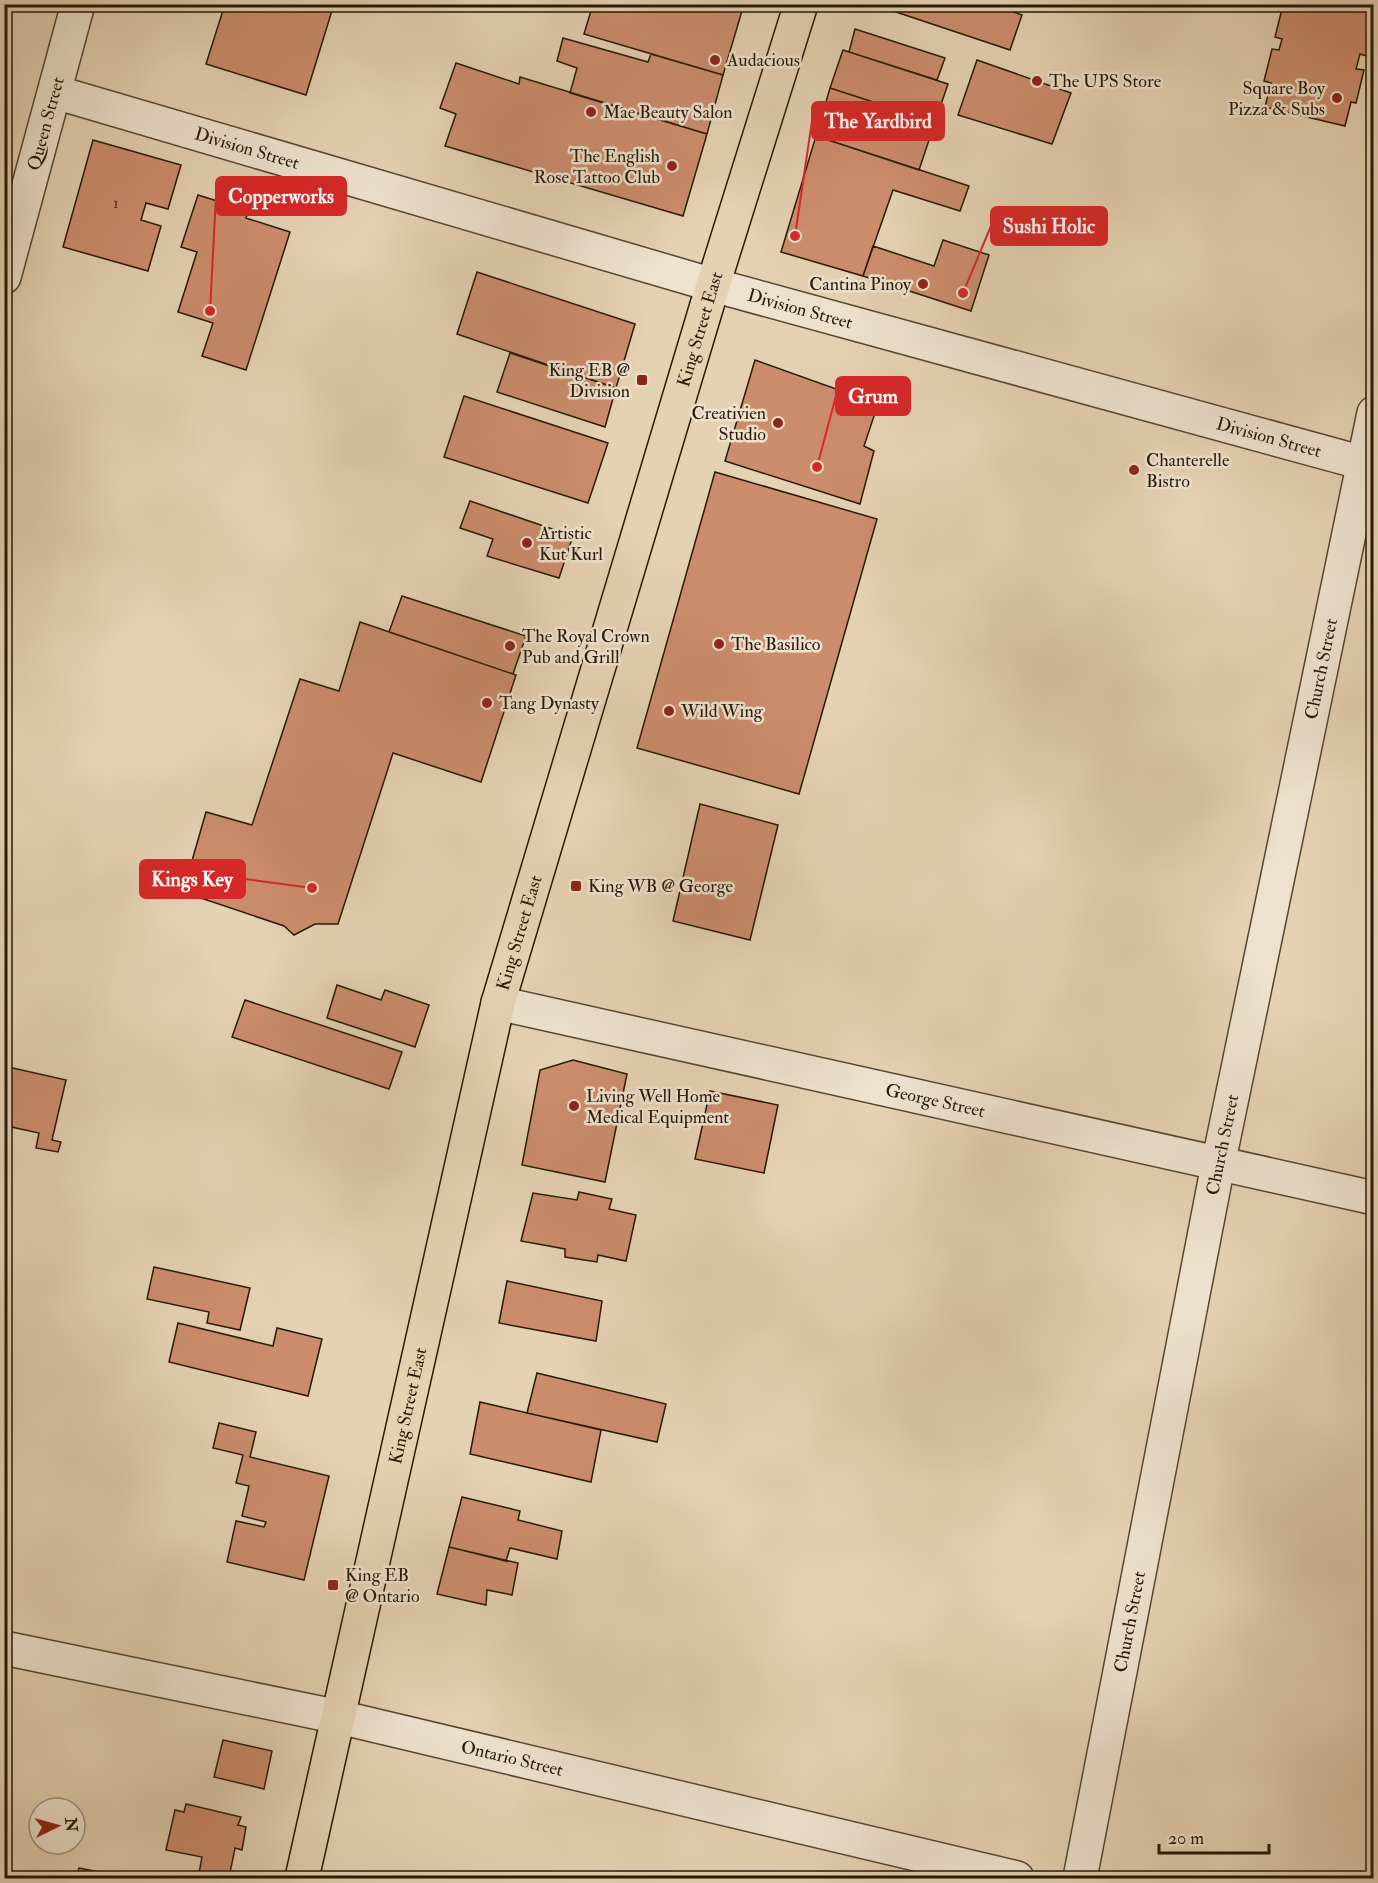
<svg xmlns="http://www.w3.org/2000/svg" width="1378" height="1883" font-family="'IM FELL Double Pica',serif">
  <style>
    .building { fill: #cc8d6d; stroke: #271907; stroke-width: 1.5 }
    .lines { fill: none; stroke-linecap: round; stroke-linejoin: round }
    .minor-casing { stroke: #564732; stroke-width: 36 }
    .major-casing { stroke: #271907; stroke-width: 36 }
    .minor { stroke: #eee2ce; stroke-width: 33 }
    .major { stroke: #e5d2b3; stroke-width: 33 }
    .poi-dot { fill: #8f2418; stroke: #eee2ce; stroke-width: 2 }
    .labels { text-anchor: middle; stroke-width: 5; stroke-linejoin: round; paint-order: stroke }
    .number-label { font-size: 15px; fill: #503620 }
    .poi-label { font-size: 18px; fill: #271907; stroke: #eee2ce; text-anchor: start }
    .street-label { font-size: 18px; fill: #271907; stroke: #eee2ce }
    .leader { fill: none; stroke: #d62828; stroke-width: 2 }
    .callout-dot { fill: #d62828; stroke: #eee2ce; stroke-width: 2 }
    .callout { fill: #d62828; stroke: #d62828; stroke-width: 2 }
    .callout-label { font-size: 20px; text-anchor: middle; font-weight: bold; fill: #fff }
  </style>
  <rect width="100%" height="100%" fill="#e5d2b3"/>
  <filter id="stains"><feTurbulence type="fractalNoise" baseFrequency=".00333" numOctaves="4"/><feColorMatrix values="0 0 0 0 .2 0 0 0 0 .09 0 0 0 0 .02 0 0 0 .5 -.17"/></filter>
  <radialGradient id="worn" r=".72"><stop offset=".6" stop-color="#630" stop-opacity="0"/><stop offset="1" stop-color="#630" stop-opacity=".3"/></radialGradient>
  <!-- building -->
  <path class="building" d="M225,4h109l-28,91 -100,-31z
    M593,4h151l-21,71 -139,-41z
    M872,4h120l30,11 -12,35z
    M1290,4h83l-5,23 6,4 -7,25 -7,-2 -4,15 8,1 -8,33 -5,-1 -6,24 -80,-19 6,-24 -7,-2 8,-32 7,1 3,-11 -7,-2 8,-32 7,2z
    M855,29l90,29 -8,22 -88,-28z
    M563,38l85,24 3,-8 72,21 -16,59 -137,-41 7,-25 -20,-7z
    M843,50l105,34 -13,38 -105,-34z
    M977,60l94,33 -19,51 -94,-29z
    M456,63l63,21 1,-7 187,57 -24,82 -238,-70 11,-32 -16,-6z
    M830,88l105,34 -16,48 -103,-34z
    M816,136l153,50 -9,25 -67,-21 -30,86 -82,-24z
    M93,140l88,25 -13,44 -22,-6 -5,17 20,6 -13,45 -85,-24z
    M198,195l51,16 -3,7 44,14 -44,138 -44,-14 11,-33 -35,-11 19,-60 -16,-5z
    M943,240l46,15 -18,56 -108,-35 10,-30 61,20z
    M477,272l158,52 -19,64 -159,-54z
    M510,353l106,35 -11,39 -108,-35z
    M755,360l123,44 -14,42 10,5 -14,53 -135,-43z
    M464,396l144,47 -20,60 -144,-46z
    M715,472l162,47 -78,275 -162,-46z
    M470,501l103,35 -14,42 -72,-22 6,-17 -33,-11z
    M402,596l124,40 -13,38 -124,-42z
    M360,622l156,53 -35,107 -88,-29 -55,171h-23l-21,11 -10,-9 -101,-34 23,-80 46,13 48,-146 39,12z
    M700,804l78,21 -28,115 -77,-19z
    M337,985l44,15 4,-10 44,15 -14,42 -88,-29z
    M245,1000l157,52 -13,37 -157,-52z
    M573,1060l54,14 -22,108 -83,-17 18,-95z
    M4,1066l62,14 -14,60 9,2 -3,10 -22,-4 3,-15 -28,-6 -7,31z
    M710,1091l68,14 -14,68 -69,-14z
    M579,1192l33,7 -3,10 27,6 -10,46 -28,-6 -1,7 -32,-5v-8l-44,-8 12,-48 44,7z
    M154,1267l96,21 -10,42 -33,-7 2,-11 -62,-13z
    M507,1281l95,20 -6,40 -97,-18z
    M178,1323l95,23 4,-18 45,11 -14,57 -139,-34z
    M537,1373l129,31 -9,38 -130,-29z
    M480,1402l121,28 -10,52 -121,-28z
    M219,1423l37,9 -6,25 79,19 -25,104 -77,-18 9,-41 28,6 2,-5 -24,-6 7,-30 -13,-3 7,-28 -30,-7z
    M462,1497l58,14 -2,9 44,11 -5,28 -47,-11 -4,13 -57,-14z
    M449,1547l69,16 -6,32 -25,-5 -1,15 -49,-11z
    M223,1740l49,11 -8,38 -50,-12z
    M186,1804l55,13 -3,8 8,2 -4,23 -7,-2 -6,30 -30,-5 3,-16 -36,-7 9,-40 9,2z
    M79,1868l50,10h-53z"/>
  <g class="lines">
    <defs>
      <g id="minor">
        <path id="s1" d="M55,92l658,193 661,181"/>
        <path id="s2" d="M4,277l74,-273"/>
        <path id="s3" d="M498,1003l876,195"/>
        <path id="s4" d="M4,1648l335,69 678,161"/>
        <path id="s5" d="M1080,1878l138,-713 156,-752"/>
      </g>
      <g id="major">
        <path id="s6" d="M302,1878l196,-875 215,-718 88,-281"/>
      </g>
    </defs>
    <!-- minor casing -->
    <use href="#minor" class="minor-casing"/>
    <!-- major casing -->
    <use href="#major" class="major-casing"/>
    <!-- minor -->
    <use href="#minor" class="minor"/>
    <!-- major -->
    <use href="#major" class="major"/>
  </g>
  <!-- markers -->
  <g class="poi-dot">
    <circle cx="715" cy="60" r="6"/>
    <circle cx="1037" cy="81" r="6"/>
    <circle cx="1337" cy="98" r="6"/>
    <circle cx="591" cy="112" r="6"/>
    <circle cx="672" cy="166" r="6"/>
    <circle cx="923" cy="284" r="6"/>
    <rect x="636" y="374" width="12" height="12" rx="3"/>
    <circle cx="778" cy="423" r="6"/>
    <circle cx="1134" cy="470" r="6"/>
    <circle cx="527" cy="543" r="6"/>
    <circle cx="719" cy="644" r="6"/>
    <circle cx="510" cy="646" r="6"/>
    <circle cx="487" cy="703" r="6"/>
    <circle cx="669" cy="711" r="6"/>
    <rect x="570" y="880" width="12" height="12" rx="3"/>
    <circle cx="574" cy="1106" r="6"/>
    <rect x="327" y="1579" width="12" height="12" rx="3"/>
  </g>
  <g class="labels">
    <!-- number labels -->
    <g class="number-label">
      <text x="116" y="208">1</text>
    </g>
    <!-- poi labels -->
    <g class="poi-label">
      <text x="727" y="66">Audacious</text>
      <text x="1049" y="87">The UPS Store</text>
      <text x="1325" y="94" text-anchor="end">Square Boy<tspan x="1325" dy="21">Pizza &amp; Subs</tspan></text>
      <text x="603" y="118">Mae Beauty Salon</text>
      <text x="660" y="162" text-anchor="end">The English<tspan x="660" dy="21">Rose Tattoo Club</tspan></text>
      <text x="911" y="290" text-anchor="end">Cantina Pinoy</text>
      <text x="630" y="376" text-anchor="end">King EB @<tspan x="630" dy="21">Division</tspan></text>
      <text x="766" y="419" text-anchor="end">Creativien<tspan x="766" dy="21">Studio</tspan></text>
      <text x="1146" y="466">Chanterelle<tspan x="1146" dy="21">Bistro</tspan></text>
      <text x="539" y="539">Artistic<tspan x="539" dy="21">Kut Kurl</tspan></text>
      <text x="522" y="642">The Royal Crown<tspan x="522" dy="21">Pub and Grill</tspan></text>
      <text x="731" y="650">The Basilico</text>
      <text x="499" y="709">Tang Dynasty</text>
      <text x="681" y="717">Wild Wing</text>
      <text x="588" y="892">King WB @ George</text>
      <text x="586" y="1102">Living Well Home<tspan x="586" dy="21">Medical Equipment</tspan></text>
      <text x="345" y="1581">King EB<tspan x="345" dy="21">@ Ontario</tspan></text>
    </g>
    <!-- street labels -->
    <g class="street-label">
      <text dy="6" stroke="none"><textPath href="#s2" startOffset="159">Queen Street</textPath></text>
      <text dy="6" stroke="none"><textPath href="#s1" startOffset="200">Division Street</textPath></text>
      <text dy="6" stroke="none"><textPath href="#s1" startOffset="776">Division Street</textPath></text>
      <text dy="6" stroke="none"><textPath href="#s6" startOffset="1600">King Street East</textPath></text>
      <text dy="6" stroke="none"><textPath href="#s1" startOffset="1262">Division Street</textPath></text>
      <text dy="6" stroke="none"><textPath href="#s5" startOffset="1233">Church Street</textPath></text>
      <text dy="6" stroke="none"><textPath href="#s6" startOffset="970">King Street East</textPath></text>
      <text dy="6" stroke="none"><textPath href="#s3" startOffset="448">George Street</textPath></text>
      <text dy="6" stroke="none"><textPath href="#s5" startOffset="747">Church Street</textPath></text>
      <text dy="6" stroke="none"><textPath href="#s6" startOffset="484">King Street East</textPath></text>
      <text dy="6" stroke="none"><textPath href="#s5" startOffset="261">Church Street</textPath></text>
      <text dy="6" stroke="none"><textPath href="#s4" startOffset="520">Ontario Street</textPath></text>
    </g>
  </g>
  <!-- callouts -->
  <path class="leader" d="M795 236L812 121M210 311L216 196M963 293L991 226M817 467L836 396M312 888L245 879"/>
  <g class="callout-dot">
    <circle cx="795" cy="236" r="6"/>
    <circle cx="210" cy="311" r="6"/>
    <circle cx="963" cy="293" r="6"/>
    <circle cx="817" cy="467" r="6"/>
    <circle cx="312" cy="888" r="6"/>
  </g>
  <g class="callout">
    <rect x="812" y="102" width="132" height="38" rx="6"/>
    <rect x="216" y="177" width="130" height="38" rx="6"/>
    <rect x="991" y="207" width="116" height="38" rx="6"/>
    <rect x="836" y="377" width="74" height="38" rx="6"/>
    <rect x="140" y="860" width="105" height="38" rx="6"/>
  </g>
  <g class="callout-label">
    <text x="878" y="128">The Yardbird</text>
    <text x="281" y="203">Copperworks</text>
    <text x="1049" y="233">Sushi Holic</text>
    <text x="873" y="403">Grum</text>
    <text x="192" y="886">Kings Key</text>
  </g>
  <!-- margin -->
  <rect width="1378" height="1883" fill="none" stroke="#e5d2b3" stroke-width="24"/>
  <rect x="6" y="6" width="1366" height="1871" fill="none" stroke="#271907" stroke-width="3"/>
  <rect x="12" y="12" width="1354" height="1859" fill="none" stroke="#271907" stroke-width="1.5"/>
  <!-- north arrow -->
  <g transform="translate(57 1826) rotate(85)"><circle r="28" fill="#eee2ce" stroke="#9e927e" stroke-width="1.5"/>
  <path d="M0-4.5L10 22L0 15L-10 22Z" fill="#8f2418"/>
  <text y="-9" font-size="16" font-weight="bold" text-anchor="middle" fill="#271907">N</text>
  </g>
  <!-- scale -->
  <path d="M1159 1844v9h110v-9" fill="none" stroke="#271907" stroke-width="3"/>
  <text x="1168" y="1844" font-size="18" fill="#271907" stroke="#eee2ce" stroke-width="4.5" paint-order="stroke">20 m</text>
  <rect width="100%" height="100%" filter="url(#stains)"/>
  <rect width="100%" height="100%" fill="url(#worn)"/>
</svg>
